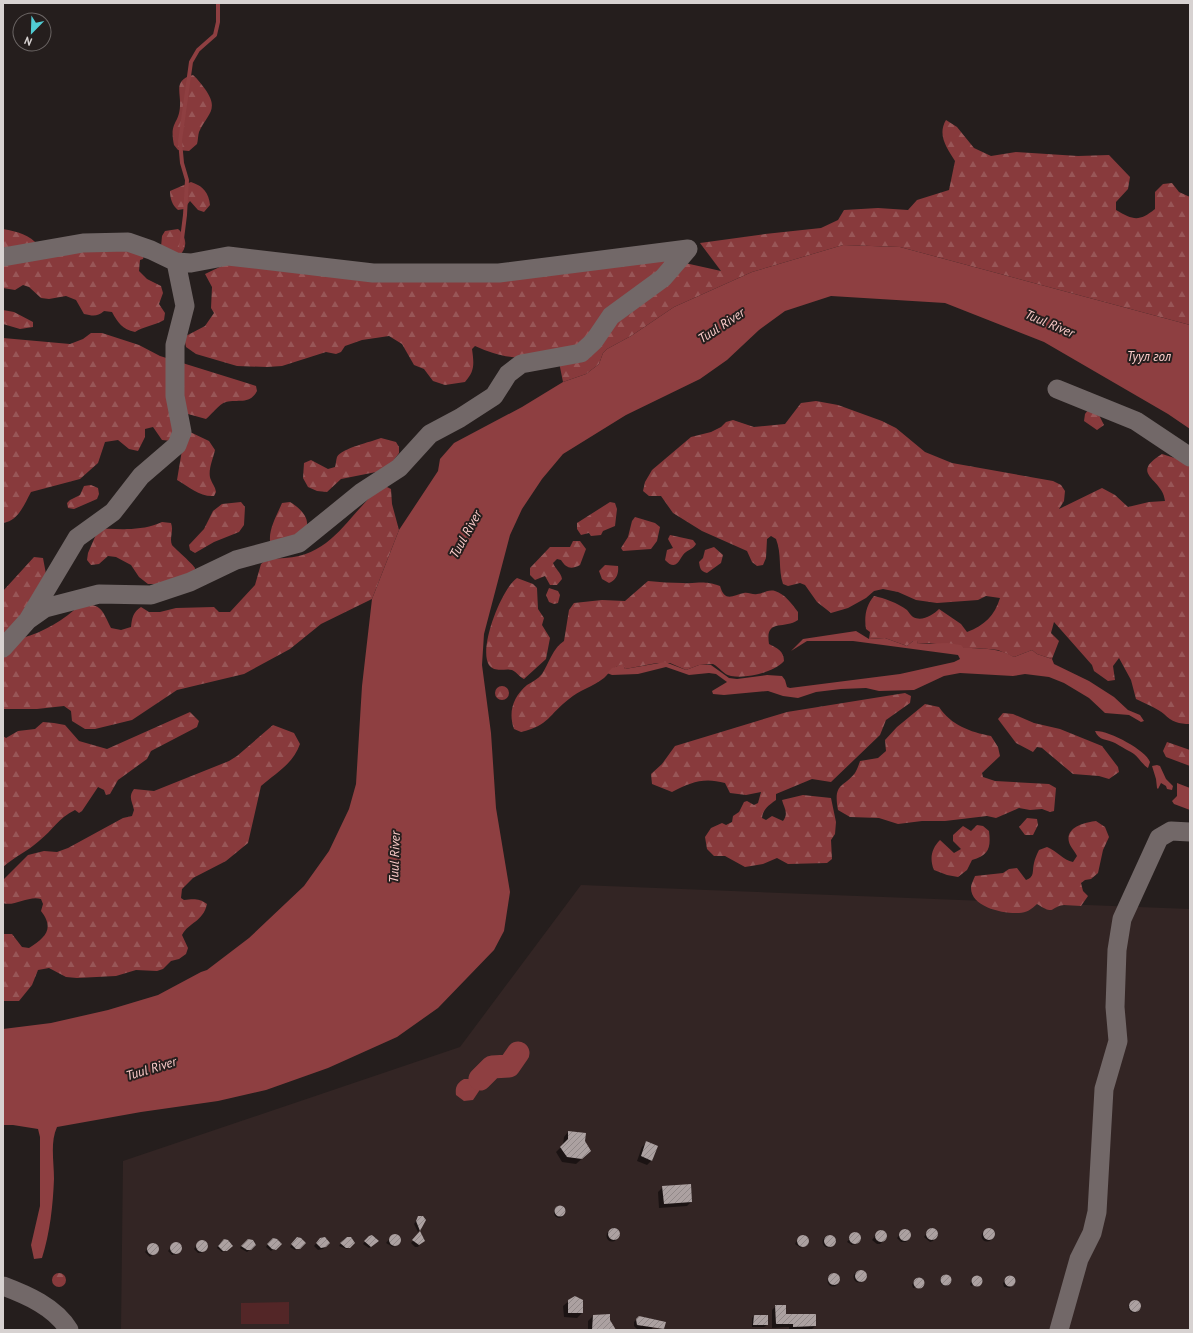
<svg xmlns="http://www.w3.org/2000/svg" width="1193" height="1333" font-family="'PT Sans',sans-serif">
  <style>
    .built { fill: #332524 }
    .forest { fill: url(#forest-firs) }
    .pitch { fill: #532627 }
    .water { fill: #8e3f41 }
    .shadow { fill: #0007 }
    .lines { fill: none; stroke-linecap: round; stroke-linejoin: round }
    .stream { stroke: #8e3f41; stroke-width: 4 }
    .river { stroke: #8e3f41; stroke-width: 23 }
    .building { fill: url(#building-hatch) }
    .minor { stroke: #726868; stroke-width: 19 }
    .labels { text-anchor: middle; stroke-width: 4; stroke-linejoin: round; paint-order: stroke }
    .water-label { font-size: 13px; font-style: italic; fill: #fdcdcb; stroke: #251e1d }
  </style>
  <defs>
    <pattern id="forest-firs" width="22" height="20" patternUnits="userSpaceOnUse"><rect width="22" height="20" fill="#883a3c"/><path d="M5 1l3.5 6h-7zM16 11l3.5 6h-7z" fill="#985657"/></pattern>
    <pattern id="building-hatch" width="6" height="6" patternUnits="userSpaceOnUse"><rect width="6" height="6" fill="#aca1a1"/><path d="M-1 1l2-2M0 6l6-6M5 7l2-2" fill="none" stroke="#918888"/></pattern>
  </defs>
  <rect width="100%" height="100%" fill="#251e1d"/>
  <!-- built -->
  <path class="built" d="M581,885l609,24v421h-1069l2,-169 337,-114z"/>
  <!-- forest -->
  <path class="forest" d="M193,75c5,4 8,9 12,14 15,21 2,25 -6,43 -1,3 -1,9 -2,12l-8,7 -11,-1 -4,-5c-5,-24 5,-20 6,-39 1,-14 -7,-26 13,-31z
    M946,120l11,7 17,21 17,8 25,-4 62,4 31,-1 21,22 -2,12 -12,13v8c17,10 23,12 39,-1v-17l8,-8 9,-1 7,9 11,5v128l-290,-78 -57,-2 -91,27 -78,35 -43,29 -24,13 -4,4 -4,11 -13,10 -23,8 -5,-25c-32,2 -53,3 -83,-11l-3,3c2,15 3,22 -7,33l-20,3 -12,-4 -9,-12 -10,-4 -12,-21 -13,-8 -27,4 -17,6 -4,6 -5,2 -10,-2 -44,14 -15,1 -30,-1 -41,-12 -10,-7 -2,-10 21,-11 9,-13 -3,-5 1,-21 -7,-13 21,-10 135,16 306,-21 54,12 -21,-28 65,-9 56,-6 17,-8 6,-10 34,-2 30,2 9,-10 32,-10 6,-29c-8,-13 -18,-26 -9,-41z
    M191,182c12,4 18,11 19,23l-6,7 -6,-2 -8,-9 -6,8 -6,1c-6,-5 -8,-12 -8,-19z
    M3,229c15,3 26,5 36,17h83l22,9 -1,4 -3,1 -1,11 8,8 14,7 2,7 -4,11 6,9 -1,7c-10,6 -20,6 -29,12 -13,-3 -17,-9 -23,-20l-8,-1c-7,6 -11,5 -20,3l-8,-14 -10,-4 -17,3 -8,-1 -12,-11 -6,-2 -8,5 -12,-2z
    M178,229c9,8 10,19 1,27l-18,-9 1,-11 3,-5z
    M3,310l11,2 19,10v5l-13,2 -17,-5z
    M91,333h11l37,12 21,11 90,28 6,2 1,5c-7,14 -19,8 -31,11 -7,2 -14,12 -20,17l-18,-5 -16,27 -10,-1 -9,-13 -8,2v8l-7,14 -9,-2 -11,-9 -13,2 -7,21 -18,16 -49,13c-7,13 -13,29 -28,31v-185l67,6 13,-5z
    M816,401l22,4 44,16 14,7 29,24 27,11 101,18 8,4 4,6 -1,10 -5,8 43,-21 13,7 13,12 21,-5 16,-1c-2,-23 -37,-26 -3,-47l19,6 9,7v257c-11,0 -18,-2 -26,-10 -7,-6 -20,-11 -28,-15l-5,-19 -12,-22 -6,8 2,14 -7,1 -14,-10 -2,-6 -38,-43 -3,11 8,8 -7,18 -15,-5 -5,-4 -18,7 -16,-7 -19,-2h-15l-34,-5 -12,1 -1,-3h-4l-6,5 -22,-8 -16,1 1,-7 -4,-3c-2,-12 0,-24 8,-33 10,2 24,7 33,14 2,2 3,5 6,7 9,5 20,-2 26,-8l22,15 6,8c17,-6 28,-17 33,-34l-14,-2 -8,4 -41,3 -21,-3 -18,-8 -15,-3 -9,2 -8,7 -18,10 -17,5 -14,-11 -12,-17 -5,-2 -12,3 -5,-2c-5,-15 -1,-30 -7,-45l-5,-3 -4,3 -1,19 -3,7 -6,1 -5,-4 -5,-11 -45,-20 -29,-18 -12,-17h-12l-6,-5 2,-9 7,-12 39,-33 20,-5 10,-5 5,-5 7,-2 21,7 31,-3 16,-21z
    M1088,410l10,3 6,12 -7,5 -13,-9 1,-7z
    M190,432l19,9 6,9c-2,9 -8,22 -4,30 2,5 4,6 5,12l-2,4c-14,1 -25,-9 -37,-16l5,-30z
    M381,438l15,4 3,5v6l-9,12 -9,6 -40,8 -14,13 -10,-1 -9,-4 -5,-9 1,-15 7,-3 17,9 7,-2c1,-3 1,-7 2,-10 5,-9 34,-15 44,-19z
    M91,485l7,3 1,6 -2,5 -23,10 -6,-1 -1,-5 3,-3 10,-5 4,-9z
    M383,485l8,4 1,15 7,26 -27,69 -51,25 -31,25 -46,25 -67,16 -45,30 -37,9h-10l-13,-8 -1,-10 -7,-5 -27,3h-34v-118l31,-34 9,1 3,16 -24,64c22,-6 42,-18 59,-34 21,0 21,6 30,24l10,2 10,-3c1,-9 2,-15 10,-20l8,5h11l16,-4 38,-1 5,5h11l25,-27 6,-21 7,-6c63,5 75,-39 115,-73z
    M241,502l4,5 -1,18 -5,7 -25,10 -19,11 -5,-3 -1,-5 15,-16 9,-18 9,-7z
    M290,502c15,9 27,25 5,35 -6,3 -15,4 -21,6l-4,-2c-1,-13 7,-26 12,-38z
    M610,502l5,1 2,6 -2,17 -12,5 -2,4 -10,1 -2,-3 -8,2 -4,-6v-6z
    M635,517l20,6 5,4 -3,14 -6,8 -28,2 -2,-3 7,-11 4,-16z
    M162,522l9,1c3,8 -2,15 1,22 1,2 19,17 23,23l-1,7 -29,9h-17l-9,-7 -8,-12 -15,-8 -8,-1 -9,8 -8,1 -4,-5 1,-7 10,-23c10,-3 19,0 29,-1 12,0 24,-2 35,-7z
    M670,535l23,5 3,4c-3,5 -6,5 -10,8 -6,3 -8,22 -21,8l2,-10 6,-2 -5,-9z
    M573,541h7l6,8 -6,16c-9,5 -14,3 -19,-5l-4,-1 -4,4c2,6 8,9 9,16l-5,6h-7l-5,-9 -10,4 -5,-5v-7l20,-21h20z
    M714,547l9,8 -2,8 -14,10c-7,-2 -7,-5 -8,-11l4,-4 2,-8z
    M605,565l13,1c1,8 -2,14 -9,17l-7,-4 -3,-8z
    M517,578l16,6 4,4 1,21 6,9 -2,7 8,13 -4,21 -22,20c-5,-2 -7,-7 -12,-9 -7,-2 -17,3 -23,-5 -11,-17 13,-77 28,-87z
    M648,581c12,1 23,2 35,2 16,1 19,-3 37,3 5,17 13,9 24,7 4,-1 9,2 13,1 6,0 11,-5 18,-3 10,3 17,13 23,21v8c-15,10 -33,-2 -29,24 8,4 15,7 15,17 -10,11 -36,18 -53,15 -7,-1 -12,-9 -18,-12l-14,1 -13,5 -16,-7h-13l-32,6 -2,-4c-13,2 -11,6 -19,13 -11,9 -25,12 -35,21 -21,16 -19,26 -48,33l-7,-3c-6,-17 -1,-32 13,-44 5,-3 11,-6 15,-11 7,-11 11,-26 22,-33l5,-31 5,-7 28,-3 23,1z
    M549,588l9,3 2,4 -2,8 -4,1 -5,-2 -3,-7z
    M495 693a7 7 0 1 1 14 0a7 7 0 1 1-14 0Z
    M905,693l6,3 -1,7 -24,17 -6,15 -49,47 -19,-3 -36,15v6c-7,5 -13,9 -14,18l4,2 6,-4 11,5c6,-8 1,-13 -1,-21l21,-5 28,3 5,24 -1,12 -4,6 1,19 -5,4 -39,1 -11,-6 -14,6 -18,3 -20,-11h-11l-7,-7 -2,-12 6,-9 11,-5 4,2 6,-3 1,-6 6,-4 5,-10 3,-1 7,4 4,-2 3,-11 -15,3 -16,-2 -5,-10c-21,-6 -34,-1 -53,9l-20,-8 -1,-10 11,-10 13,-18 112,-34z
    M925,704l14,3c12,18 31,25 52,29l7,11 2,9 -18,17 1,4 12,4 54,3 7,4 -2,23 -4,1 -8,-3 -12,1 -11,-2 -23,10 -9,-2 -42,5h-23l-24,3 -19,-6 -29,-1 -12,-7c-5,-27 5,-22 17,-37 2,-3 4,-9 5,-12l18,-3 8,-7 -1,-11 12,-13z
    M190,712l9,9 -2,6 -46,24 -4,8 -29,21 -8,14 -4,1 -2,-5 -6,-3 -16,24 -3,2 -4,-3c-17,8 -22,20 -36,31 -11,10 -25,16 -36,26v-131l3,2 12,-7 17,-2 8,-7 11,1 11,2 14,16 28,8z
    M1003,713l10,1 21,9 26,6 42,17 16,21 1,5 -10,7 -10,-3 -26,-2 -31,-26 -5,-1 -4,5 -17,-9 -18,-24z
    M273,725l21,8 6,11c-7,20 -24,29 -39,42l-13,57 -22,18 -33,17 -11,11 -1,9 3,2c9,-1 15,-2 23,4 -4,18 -18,18 -25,31l6,13 -2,6 -7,5 -8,2 -8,8 -6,2 -21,-1 -20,6 -39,2 -11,-1 -17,-9 -11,2 -6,15 -13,16h-16v-67h9l10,13 7,1c16,-10 26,-19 12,-37l2,-7 -2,-5c-12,-4 -27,8 -38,4l1,-24 24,-24 16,-4 13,1 11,-4 55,-30 9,-2 2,-6c-2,-9 -6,-13 0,-21l20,2 75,-30 8,-5z
    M1167,742l23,8v16l-24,-9 -3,-6z
    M1027,818l10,1 1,6 -5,10h-8l-6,-8z
    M1096,821l9,6 4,10 -6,13 -5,23 -7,6 -6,1 -4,3 2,8 5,5 -7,10c-5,0 -12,-1 -17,-1 -15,2 -8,11 -27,-1 -5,5 -11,9 -18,9 -16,1 -48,-6 -48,-25 0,-4 3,-9 4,-12l28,-3 6,-4 8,-1 9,12c9,-3 6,-9 8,-17 1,-5 3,-9 5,-13l8,-3c10,4 16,13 26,15l4,-6c-2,-5 -7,-9 -8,-14 -4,-15 17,-20 27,-21z
    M977,825l6,1 6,5c2,17 0,24 -17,29l-5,10 -9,7 -11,-2 -13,-5c-5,-12 -2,-22 6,-30l14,13 7,-4 -8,-8v-6l10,-9 8,5z
    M52 1280a7 7 0 1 1 14 0a7 7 0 1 1-14 0Z"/>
  <!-- pitch -->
  <path class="pitch" d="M289,1302v22h-48v-21z"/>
  <!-- water -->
  <path class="water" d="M843,245l57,2 290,78v104l-22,-15 -124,-72 -99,-39 -114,-7 -46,15 -26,19 -32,30 -27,19 -74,36 -63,39 -21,25 -20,30 -12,26 -26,99 -2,31 9,68 5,75 14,84 -6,39 -10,19 -56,58 -41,29 -69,31 -62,22 -48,11 -77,11 -84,15c-7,15 -3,35 -3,52 -1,26 -4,54 -12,79l-8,1 -3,-14 9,-39v-69l-2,-8 -25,-4h-10v-96l48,-6 57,-13 50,-15 43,-23 6,-2 42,-32 55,-52 25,-35 20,-42 7,-25 6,-98 10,-87 27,-69 39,-59 2,-12 14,-16 68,-36 41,-25 23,-8 13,-10 4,-11 4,-4 24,-13 43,-29 78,-35z
    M856,631l13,8 16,-1 22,8 6,-5 4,-1 1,4 29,-1 14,2 3,3c18,0 35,0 50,9l18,-7 5,4 15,5 2,5 35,17 25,16 14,13 12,5 4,6 -3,1 -12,-7 -24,-2 -16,-15 -25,-15 -15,-6 -24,-3 -12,2 -53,-3 -16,3 -30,14 -35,1 -13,-3 -25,1 -25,3 -18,6 -15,-2 -15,-5 -44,4 -11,-1 -1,-3 15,-9 -11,-8 -7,-1 -20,2 -23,-8 -28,7 -26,1 -5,-2 5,-5 11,-4 2,5 40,-7 21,8 13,-5h12l18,13 8,1 30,-4 15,1 3,4 2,7 3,1 110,-14 54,-12 6,-3 -2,-4 -105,-14h-46l-16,10 12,-12z
    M1095,731c13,-1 51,19 55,31l-2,6c-6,-4 -9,-10 -14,-14 -3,-2 -14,-8 -19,-11 -8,-4 -16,-2 -20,-12z
    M1157,765l3,1 6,13 7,7 -1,4 -5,-1 -1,-3 -5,-3 -3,6 -1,-1 -1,-9 -4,-13z
    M1177,783l13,5v22l-16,-6 -2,-3 5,-5z
    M464,1079h16l-1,12 -6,9 -9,1 -8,-6c-1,-8 1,-12 8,-16z"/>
  <!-- shadow -->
  <path class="shadow" d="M568,1132l17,24 -9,8 -14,-2 -6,-10 7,-7 1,-8z
    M647,1142l5,18 -5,5 -10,-4 5,-14z
    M663,1187l28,15 -4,4 -28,2 -1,-16z
    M554 1213a5 5 0 1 1 10 0a5 5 0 1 1-10 0Z
    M419,1217h5l1,4 -7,11 -4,-8z
    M933,1230l4,4 -4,7 -3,1 -6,-5 4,-6z
    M981.5 1236a5.5 5.5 0 1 1 11 0a5.5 5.5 0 1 1-11 0Z
    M606.5 1236a5.5 5.5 0 1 1 11 0a5.5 5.5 0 1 1-11 0Z
    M903,1231h4l4,4 -5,7h-5l-4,-4z
    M878,1232l6,1 3,4 -7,7h-3l-5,-4z
    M420,1233l4,6 -6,8h-3l-4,-4z
    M854,1233l6,4 -4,7 -4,1 -5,-3z
    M397,1236l4,4 -8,7 -7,-4 5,-6z
    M802,1236l4,1 2,3 -7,8 -6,-4 1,-2z
    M822.5 1242a5.5 5.5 0 1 1 11 0a5.5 5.5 0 1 1-11 0Z
    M297,1238l5,7 -7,5 -5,-3z
    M351,1238l3,4 -7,7 -8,-3 5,-7z
    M367,1239l9,4 -7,5 -6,-4z
    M251,1241l4,4 -8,7 -7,-4 5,-6z
    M318,1241l11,2 -6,6 -5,1 -4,-4z
    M199,1242l7,1 2,3 -7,7h-3l-4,-4z
    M269,1242l9,4 -7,5 -5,-4z
    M220,1243l10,4 -8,5 -5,-4z
    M174,1244h4l4,3 -5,7 -5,1 -4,-4z
    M151,1245h2l6,5 -9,7 -5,-5z
    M853.5 1277a5.5 5.5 0 1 1 11 0a5.5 5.5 0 1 1-11 0Z
    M827.5 1281a5.5 5.5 0 1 1 11 0a5.5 5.5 0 1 1-11 0Z
    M940 1281a5 5 0 1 1 10 0a5 5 0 1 1-10 0Z
    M1008,1277l5,2 -3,9 -6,-1 -1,-4z
    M973,1278h6l2,5 -10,3 -1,-2z
    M919,1279l5,3 -2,4 -9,2 -1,-4z
    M569,1301l13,12 -5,5 -13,-1 -1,-11z
    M1128.5 1307a5.5 5.5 0 1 1 11 0a5.5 5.5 0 1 1-11 0Z
    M776,1306l9,9 30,11 -4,4h-22v-3l-17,1v-18z
    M593,1316l19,14h-24v-9z
    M754,1316l13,9 -3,2h-12v-9z
    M637,1319l16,1 -1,10h-14l-4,-4v-4z"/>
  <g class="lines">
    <!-- stream -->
    <path class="stream" d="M181,247l4,-32 2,-35 -5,-17 -2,-22 11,-79 7,-12 17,-15 3,-13v-19"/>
    <!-- river -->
    <path class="river" d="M480,1079l12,-12 17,-1 9,-13"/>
  </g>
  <!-- building -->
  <path class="building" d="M568,1131l18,2 -1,8 6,10 -9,8 -15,-2 -7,-10 8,-8z
    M646,1141l12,5 -6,15 -11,-5z
    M691,1184l1,18 -28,2 -2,-18z
    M554.5 1211a5.5 5.5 0 1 1 11 0a5.5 5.5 0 1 1-11 0Z
    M418,1216h5l3,4 -6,11 -4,-10z
    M926 1234a6 6 0 1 1 12 0a6 6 0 1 1-12 0Z
    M983 1234a6 6 0 1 1 12 0a6 6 0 1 1-12 0Z
    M608 1234a6 6 0 1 1 12 0a6 6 0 1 1-12 0Z
    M899 1235a6 6 0 1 1 12 0a6 6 0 1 1-12 0Z
    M875 1236a6 6 0 1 1 12 0a6 6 0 1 1-12 0Z
    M420,1231l5,10 -6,4 -7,-5z
    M849 1238a6 6 0 1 1 12 0a6 6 0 1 1-12 0Z
    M389 1240a6 6 0 1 1 12 0a6 6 0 1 1-12 0Z
    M372,1235l7,6 -8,6 -7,-6 5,-5z
    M824 1241a6 6 0 1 1 12 0a6 6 0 1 1-12 0Z
    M797 1241a6 6 0 1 1 12 0a6 6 0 1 1-12 0Z
    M297,1237l4,1 5,5 -6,6h-4l-5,-5z
    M325,1237l5,6 -4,4 -5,1 -5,-5 4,-5z
    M347,1237h4l4,6 -5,5h-4l-6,-5z
    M273,1238l4,1 5,5 -6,6 -4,-1 -5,-5z
    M224,1239l4,1 5,6 -6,5h-4l-5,-5z
    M248,1239l5,1 3,5 -5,5h-4l-6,-4z
    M196 1246a6 6 0 1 1 12 0a6 6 0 1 1-12 0Z
    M170 1248a6 6 0 1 1 12 0a6 6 0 1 1-12 0Z
    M147 1249a6 6 0 1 1 12 0a6 6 0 1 1-12 0Z
    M855 1276a6 6 0 1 1 12 0a6 6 0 1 1-12 0Z
    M828 1279a6 6 0 1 1 12 0a6 6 0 1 1-12 0Z
    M940.5 1280a5.5 5.5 0 1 1 11 0a5.5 5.5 0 1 1-11 0Z
    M971.5 1281a5.5 5.5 0 1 1 11 0a5.5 5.5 0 1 1-11 0Z
    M1004.5 1281a5.5 5.5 0 1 1 11 0a5.5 5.5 0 1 1-11 0Z
    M913.5 1283a5.5 5.5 0 1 1 11 0a5.5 5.5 0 1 1-11 0Z
    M575,1296l8,4v13h-15v-13z
    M1129 1306a6 6 0 1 1 12 0a6 6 0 1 1-12 0Z
    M775,1305h11v9h30v12l-23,1v-3h-17z
    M610,1314v6l6,10h-24l1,-15z
    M754,1315h14v10h-15z
    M639,1316l27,6 -2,7 -27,-4 -1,-6z"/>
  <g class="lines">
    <!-- minor -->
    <path class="minor" d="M3,257l80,-14 45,-1 23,8 25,12 15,1 37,-7 145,17h126l189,-24
      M1057,389l79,32 54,36
      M28,620l17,-12 54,-14 52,1 39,-13 46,-22 63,-17 63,-51 37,-24 31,-34 30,-16 34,-22 14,-22 13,-10 60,-11 13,-12 17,-25 52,-38 25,-29
      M3,648l25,-28 49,-82 36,-26 28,-36 36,-31 5,-13 -7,-36v-51l10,-39 -9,-44
      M3,1286c24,9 52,21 66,44
      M1059,1330l20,-71 13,-26 5,-21 7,-123 14,-48 -3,-34 2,-57 5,-31 37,-81 12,-7 19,1"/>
  </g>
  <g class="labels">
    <!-- water labels -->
    <g class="water-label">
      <text transform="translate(1050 323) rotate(23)" y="5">Tuul River</text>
      <text transform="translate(721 325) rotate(-33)" y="5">Tuul River</text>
      <text x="1149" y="361">Туул гол</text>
      <text transform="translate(465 534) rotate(-61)" y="5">Tuul River</text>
      <text transform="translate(394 857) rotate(-88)" y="5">Tuul River</text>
      <text transform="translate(151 1068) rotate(-17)" y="5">Tuul River</text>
    </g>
  </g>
  <!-- border -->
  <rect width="1193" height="1333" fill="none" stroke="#d7d2d1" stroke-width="8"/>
  <!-- north arrow -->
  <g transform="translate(32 32) rotate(203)"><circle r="19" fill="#251e1d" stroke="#6c6665"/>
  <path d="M0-3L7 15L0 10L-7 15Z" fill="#51ccd4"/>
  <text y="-6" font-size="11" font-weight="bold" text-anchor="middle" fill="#d7d2d1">N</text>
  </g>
</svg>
